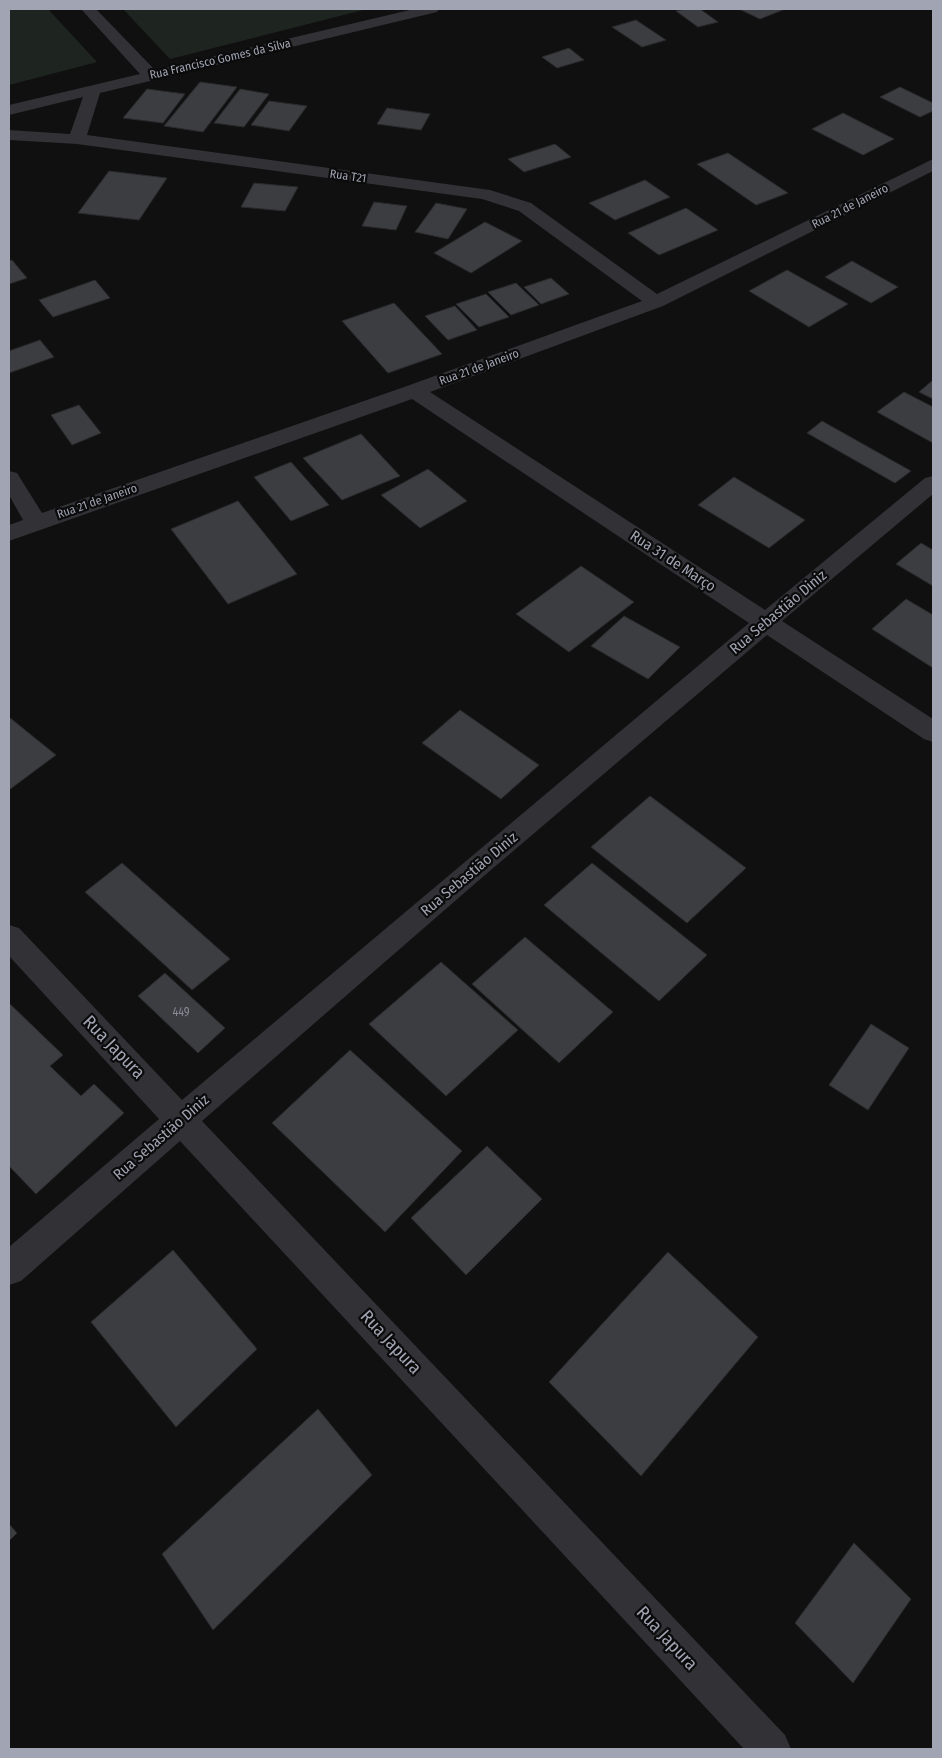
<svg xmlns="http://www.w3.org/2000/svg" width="942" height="1758" font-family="'Fira Sans Condensed',sans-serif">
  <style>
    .green { fill: #1e2520 }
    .building { fill: #3c3d41; stroke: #2a2a2d }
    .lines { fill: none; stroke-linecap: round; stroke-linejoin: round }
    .street { fill: #313136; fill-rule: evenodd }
    .labels { text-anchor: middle; stroke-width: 4.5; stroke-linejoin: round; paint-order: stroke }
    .far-street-label { font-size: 12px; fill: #a1a4b2; stroke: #0b0b0c }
    .number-label { font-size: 12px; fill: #888a96 }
    .street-label { font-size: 15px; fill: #a1a4b2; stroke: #0b0b0c }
    .near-street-label { font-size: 18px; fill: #a1a4b2; stroke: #0b0b0c }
  </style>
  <rect width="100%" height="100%" fill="#101011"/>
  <!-- green -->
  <path class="green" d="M9,9h39l49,53 -88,23z
    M123,9h244l-197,50z"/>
  <!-- building -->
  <path class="building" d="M686,9h14l18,13 -20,5 -22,-16z
    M739,9h46l-25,10z
    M636,20l30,20 -24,7 -30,-20z
    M569,48l15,12 -27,8 -15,-11z
    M200,82l37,5 -34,45 -39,-6z
    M900,87l33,16v8l-13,6 -40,-20z
    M147,89l38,5 -22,29 -40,-5z
    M240,89l29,5 -25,33 -30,-4z
    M269,101l38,5 -18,25 -38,-6z
    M387,108l43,6 -9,16 -44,-6z
    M843,113l51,26 -31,16 -51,-26z
    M555,144l16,13 -47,15 -16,-13z
    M728,153l60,40 -32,12 -59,-41z
    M109,171l58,7 -28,42 -61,-7z
    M645,180l25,17 -55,23 -26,-17z
    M254,183l44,4 -13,24 -44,-4z
    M374,202l33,4 -11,24 -34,-4z
    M436,203l31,6 -19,30 -33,-7z
    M686,208l32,22 -59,25 -31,-22z
    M485,222l37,19 -51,32 -37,-20z
    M12,260l15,18 -18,6v-23z
    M852,261l46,26 -27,16 -46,-26z
    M787,270l61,34 -39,23 -60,-36z
    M551,278l18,16 -28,10 -17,-17z
    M95,280l15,18 -57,19 -14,-17z
    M516,283l23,22 -28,10 -23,-23z
    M486,294l23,23 -30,10 -23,-23z
    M394,303l48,51 -54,19 -46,-52z
    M455,306l22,24 -29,10 -23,-24z
    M40,340l14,17 -45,16v-22z
    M933,380v19l-14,-7z
    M904,392l29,15v36l-56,-31z
    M79,405l22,28 -29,12 -21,-30z
    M822,421l89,50 -16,12 -88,-50z
    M361,434l39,42 -58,24 -39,-42z
    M291,462l38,43 -38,16 -37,-44z
    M428,469l39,32 -47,27 -39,-33z
    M734,477l71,43 -36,28 -71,-43z
    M238,501l59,73 -69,30 -57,-75z
    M921,543l12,7v36l-37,-22z
    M581,566l53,36 -65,50 -53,-38z
    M906,599l27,16v53l-61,-39z
    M624,616l56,31 -32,32 -57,-33z
    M460,710l79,55 -38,34 -79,-56z
    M9,717l47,38 -47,35z
    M650,796l96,72 -59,55 -96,-76z
    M122,863l108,96 -38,31 -107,-98z
    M592,863l115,92 -48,46 -115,-96z
    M525,937l88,75 -54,51 -87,-79z
    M441,962l77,68 -72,66 -77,-72z
    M165,973l60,55 -27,25 -60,-57z
    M9,1003l54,52 -13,11 31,30 13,-12 30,29 -88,81 -27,-28z
    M871,1024l38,24 -41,62 -39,-25z
    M350,1050l112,101 -77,81 -113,-109z
    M487,1146l55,53 -76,76 -55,-57z
    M173,1250l84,99 -81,78 -85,-105z
    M668,1252l90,85 -117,139 -92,-94z
    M318,1409l54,66 -159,155 -51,-76z
    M9,1524l8,9 -8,8z
    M854,1543l57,56 -58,84 -58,-60z"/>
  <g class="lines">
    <!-- street -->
    <path class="street" d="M81,9h15l59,61 259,-61h25l-2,3 -337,81 -13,42 403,55 41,13 126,91 276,-135v12l-270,135 -233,86 335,218 160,-132 8,-2v18l-151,127 151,98v23l-9,-3 -157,-104 -289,246 -276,240 583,614 6,14h-47l-564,-608 -159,140 -12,4v-38l150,-128 -150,-163v-31l10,3 163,172 567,-477 -337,-224 -403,142v-16l14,-5 -14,-25v-24l8,2 25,40 365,-127 235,-85 -123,-90 -37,-12 -405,-55 -68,-4v-10l61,4 13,-37 -74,18v-10l131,-31z"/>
  </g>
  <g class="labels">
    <!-- far-street labels -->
    <g class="far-street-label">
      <text transform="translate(220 59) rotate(-13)" y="4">Rua Francisco Gomes da Silva</text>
      <text transform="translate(348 176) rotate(8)" y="4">Rua T21</text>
      <text transform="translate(850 206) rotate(-27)" y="4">Rua 21 de Janeiro</text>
      <text transform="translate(479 367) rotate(-20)" y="4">Rua 21 de Janeiro</text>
      <text transform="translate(97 501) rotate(-19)" y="4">Rua 21 de Janeiro</text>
    </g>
    <!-- number labels -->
    <g class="number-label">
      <text x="181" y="1016">449</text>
    </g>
    <!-- street labels -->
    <g class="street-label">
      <text transform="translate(673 561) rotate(33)" y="5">Rua 31 de Março</text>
      <text transform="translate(778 612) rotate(-40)" y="5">Rua Sebastião Diniz</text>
      <text transform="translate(469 874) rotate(-40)" y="5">Rua Sebastião Diniz</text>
      <text transform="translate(161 1137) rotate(-41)" y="5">Rua Sebastião Diniz</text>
    </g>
    <!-- near-street labels -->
    <g class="near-street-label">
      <text transform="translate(114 1047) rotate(46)" y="6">Rua Japura</text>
      <text transform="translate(391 1342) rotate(47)" y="6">Rua Japura</text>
      <text transform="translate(667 1638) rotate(47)" y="6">Rua Japura</text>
    </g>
  </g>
  <!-- border -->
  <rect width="942" height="1758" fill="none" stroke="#a1a4b2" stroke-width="20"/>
</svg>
